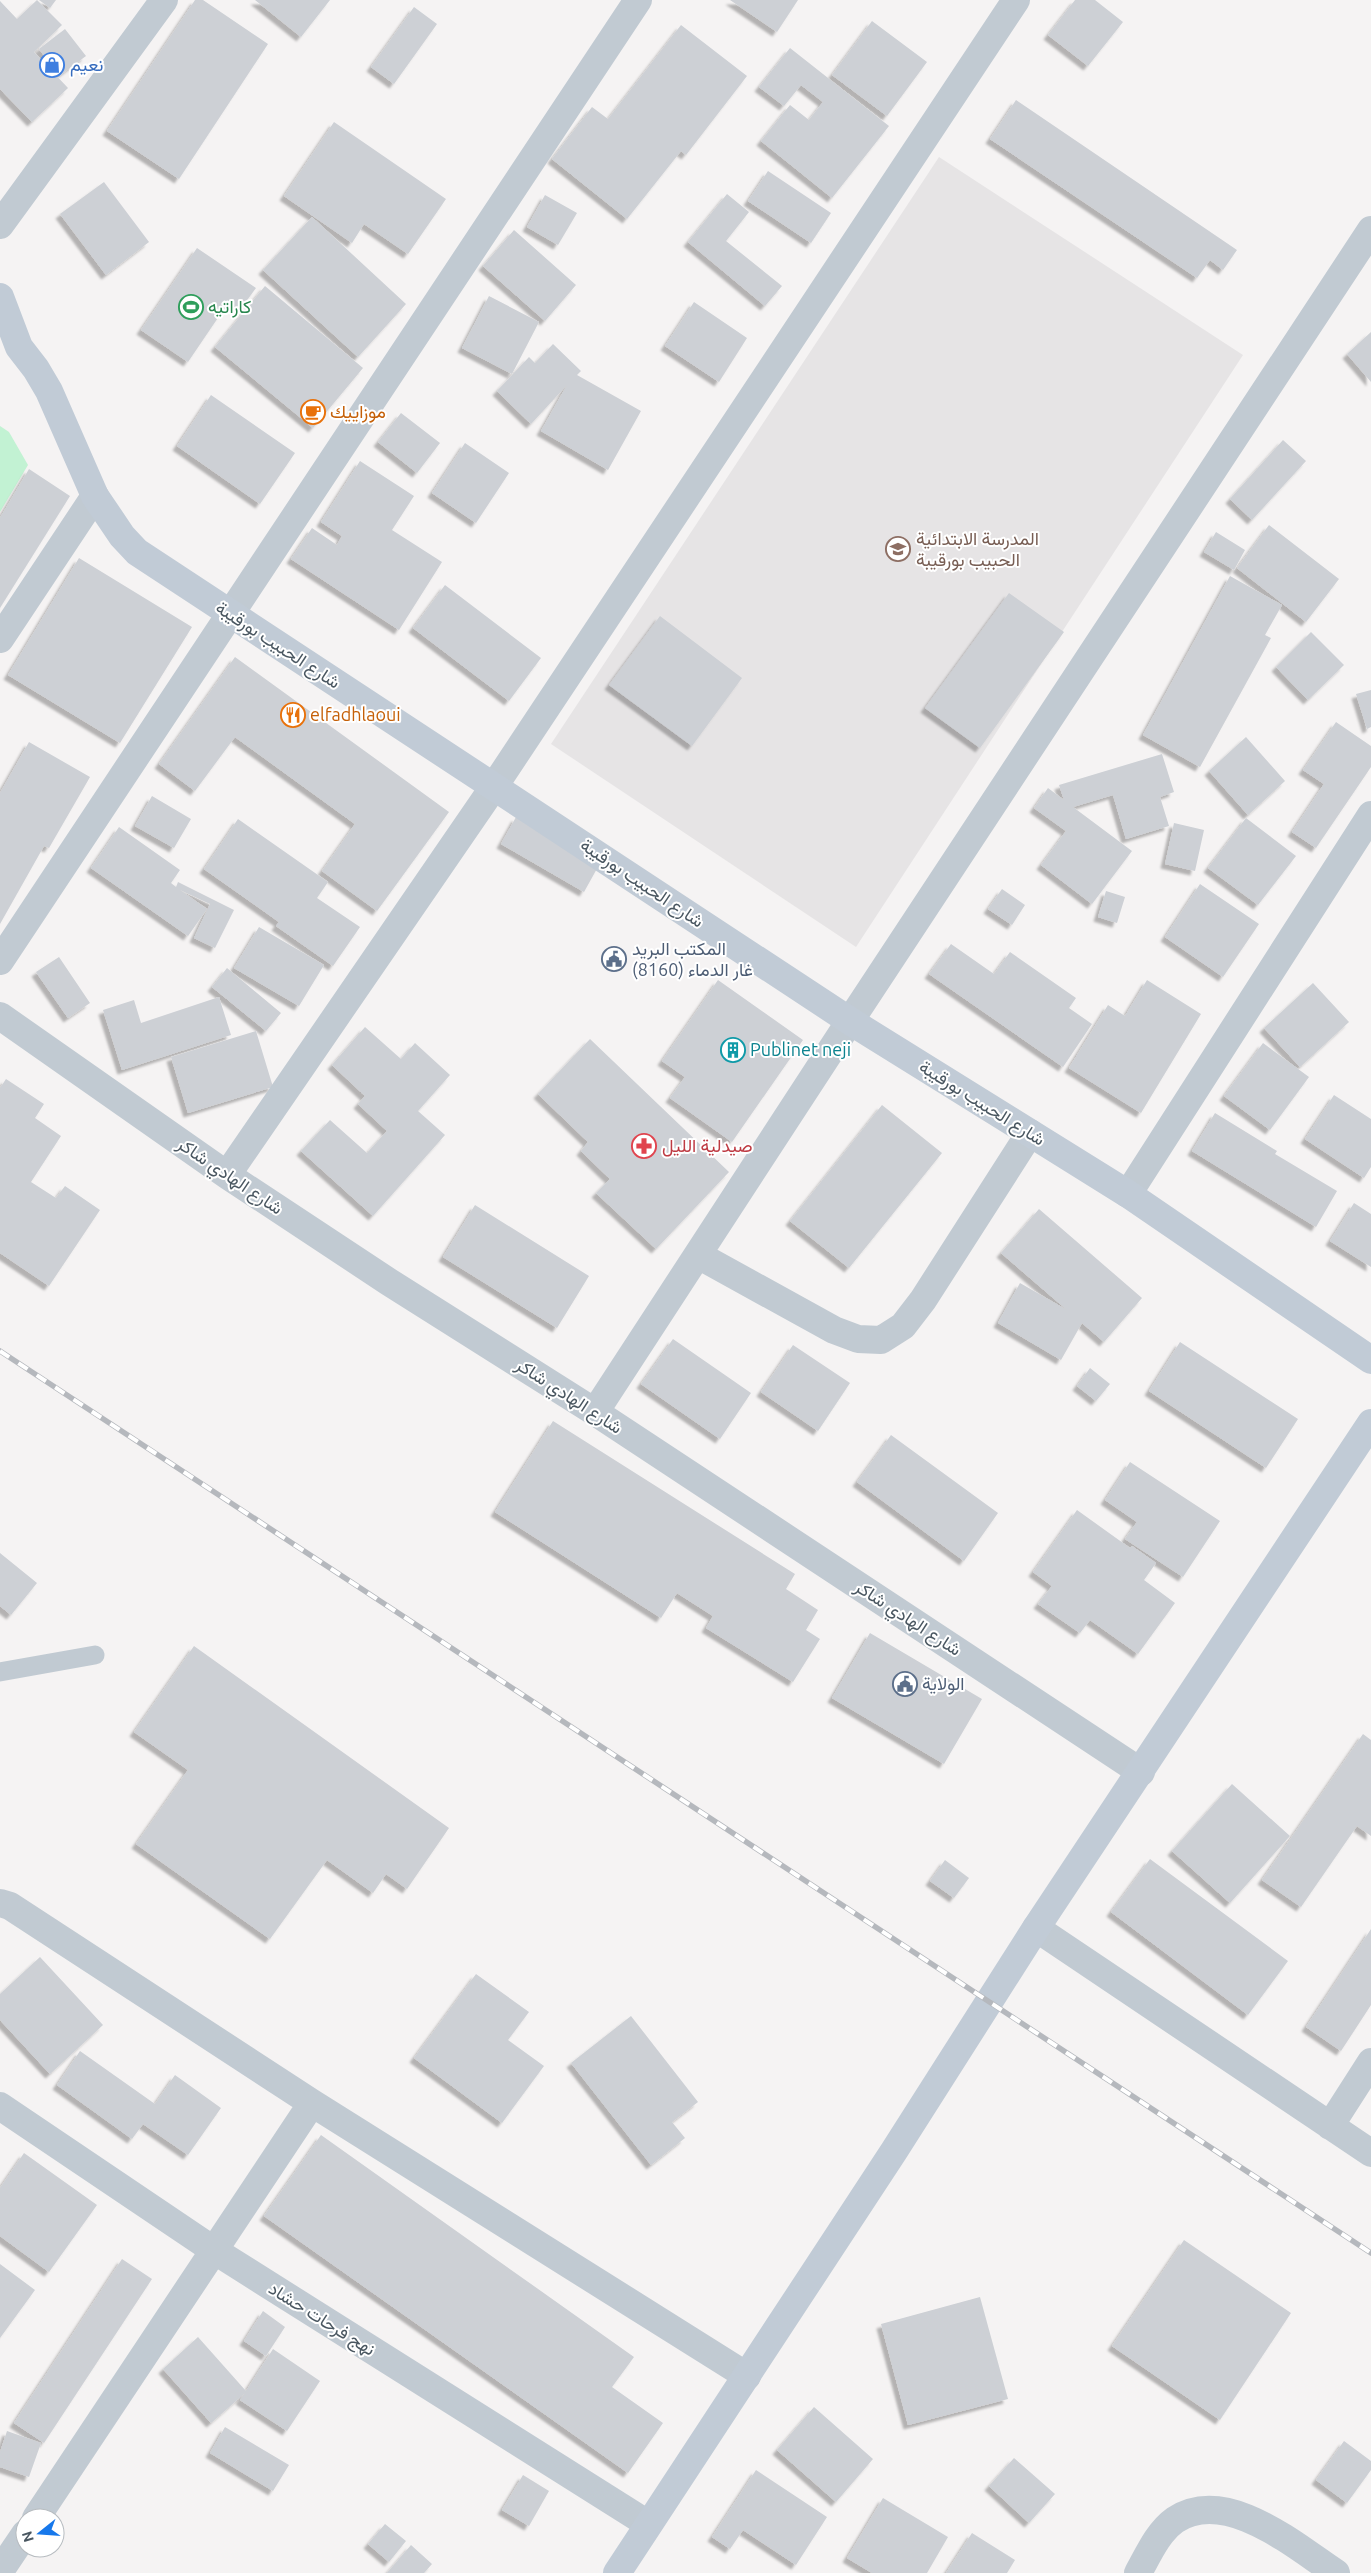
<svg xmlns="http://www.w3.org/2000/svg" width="1371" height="2573" font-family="Ubuntu,Vazirmatn,sans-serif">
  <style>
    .education { fill: #e6e4e5 }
    .green { fill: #c2f2d3 }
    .building { fill: #cdd0d5; filter: url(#shadow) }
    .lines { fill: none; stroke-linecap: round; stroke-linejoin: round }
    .lane { stroke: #c1cad2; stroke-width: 19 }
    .street { stroke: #c1cad2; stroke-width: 28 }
    .secondary { stroke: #c1cbd6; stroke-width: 28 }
    .rail-casing { stroke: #b5b8bd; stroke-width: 5.5 }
    .rail { stroke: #fff; stroke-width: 4; stroke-dasharray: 11; stroke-linecap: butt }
    .labels { text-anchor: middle; stroke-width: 4; stroke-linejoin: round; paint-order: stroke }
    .shop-label { font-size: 18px; fill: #366cbe; stroke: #fff; text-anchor: start }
    .leisure-label { font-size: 18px; fill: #27864d; stroke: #fff; text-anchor: start }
    .food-label { font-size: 18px; fill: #c56008; stroke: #fff; text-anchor: start }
    .education-label { font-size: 18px; fill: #785e54; stroke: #fff; text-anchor: start }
    .street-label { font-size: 18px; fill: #4a5761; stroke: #fff }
    .service-label { font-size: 18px; fill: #4e5e75; stroke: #fff; text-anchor: start }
    .culture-label { font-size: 18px; fill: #0d838f; stroke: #fff; text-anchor: start }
    .health-label { font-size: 18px; fill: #be3a42; stroke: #fff; text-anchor: start }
  </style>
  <defs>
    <filter id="shadow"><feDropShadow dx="-4.5" dy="4.5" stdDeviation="1" flood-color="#0004"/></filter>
  </defs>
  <rect width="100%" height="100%" fill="#f5f3f3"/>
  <!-- education -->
  <path class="education" d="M939,157l304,198 -387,592 -305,-203z"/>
  <!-- green -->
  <path class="green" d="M0,426l9,6 19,33 -28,47z"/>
  <!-- building -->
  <path class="building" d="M37,0l25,25 -28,27 34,36 -36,34 -32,-33v-88l17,18z
    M39,0h17l-6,8z
    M195,0h8l65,44 -89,135 -72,-48z
    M255,0h75l-29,37z
    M730,0h68l-21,32z
    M1075,0h20l28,22 -35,44 -40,-31z
    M414,7l23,17 -43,60 -23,-17z
    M872,21l55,41 -40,54 -55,-41z
    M681,25l66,51 -61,79 -5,-4 -54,68 -75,-60 40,-52 16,12z
    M65,29l21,27 -27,20 -20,-27z
    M790,48l99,78 -57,72 -71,-57 29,-36 19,15 14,-18 -22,-17 -17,21 -25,-19z
    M1016,100l221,150 -14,20 -13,-10 -13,18 -207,-139z
    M334,122l112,77 -38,55 -44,-30 -12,19 -68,-47z
    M768,171l63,42 -20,30 -63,-42z
    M104,182l45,60 -43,33 -46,-61z
    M727,194l22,18 -23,29 56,45 -17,20 -77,-64z
    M545,195l32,18 -19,32 -31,-18z
    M312,217l94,87 -48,53 -95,-87z
    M514,230l62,55 -31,36 -62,-55z
    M197,248l59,40 -17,23 -11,-8 -40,59 -47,-32z
    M265,286l98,82 -50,60 -98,-81z
    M489,296l50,26 -27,52 -50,-26z
    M694,302l53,36 -28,44 -54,-36z
    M1371,332v50l-24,-28z
    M553,344l28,27 -4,4 64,36 -33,59 -67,-39 26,-46 -36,39 -34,-33 32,-34 6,6z
    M211,395l84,58 -35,51 -83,-58z
    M401,413l39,30 -23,30 -39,-31z
    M1283,440l23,21 -54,59 -22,-21z
    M465,443l44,30 -33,50 -44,-30z
    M360,461l54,35 -22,34 50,32 -43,68 -108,-71 21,-31 25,17 5,-9 -21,-14z
    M29,469l41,27 -70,112v-90z
    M1269,525l70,54 -33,43 -69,-54z
    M1216,532l29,18 -11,20 -30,-18z
    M79,558l113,69 -72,116 -112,-68z
    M1230,576l52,29 -17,30 6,3 -71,129 -57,-32z
    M445,585l96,73 -32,43 -96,-73z
    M1009,593l55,39 -84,116 -55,-40z
    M660,616l82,62 -50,68 -83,-61z
    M1311,632l33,33 -36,35 -32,-33z
    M235,657l214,155 -72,99 -55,-40 33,-47 -120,-87 -40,54 -36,-27z
    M1371,690v37l-4,2 -11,-35z
    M1336,722l35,24v21l-55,81 -24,-16 32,-48 -21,-14z
    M1246,737l39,44 -37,34 -39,-44z
    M29,742l61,35 -41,71 -5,-2 -44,78v-131z
    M1162,754l12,38 -14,5 9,29 -43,13 -13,-44 -40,12 59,44 -40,53 -51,-39 25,-34 -32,-23 14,-20 16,12 -5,-15z
    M152,796l39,23 -17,29 -39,-22z
    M516,817l83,48 -15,27 -83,-48z
    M1246,818l50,38 -38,49 -50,-37z
    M238,819l90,63 -11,16 43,29 -27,39 -57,-40 3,-4 -75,-53z
    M1174,823l30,7 -9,41 -30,-7z
    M119,827l61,43 -9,13 5,4 2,-5 56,28 -19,38 -21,-10 16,-34 -30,-14 27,19 -19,27 -97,-68z
    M1200,884l59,40 -36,53 -58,-40z
    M1002,889l23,16 -13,20 -24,-16z
    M1106,891l19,6 -8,26 -19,-6z
    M259,927l65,38 -25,41 -65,-38z
    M951,944l43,30 16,-22 66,46 -7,10 23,16 -29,43 -134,-93z
    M59,957l31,46 -22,15 -32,-46z
    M227,968l54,45 -15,18 -54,-44z
    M718,980l85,60 -71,102 -62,-44 15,-21 -23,-16z
    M1147,980l54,34 -60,99 -72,-45 39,-63 17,11z
    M1313,983l36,39 -49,45 -36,-39z
    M219,997l12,38 -109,35 -19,-60 31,-10 7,23z
    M365,1027l36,32 14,-16 35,32 -32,36 27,24 -72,81 -72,-65 29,-31 37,33 20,-22 -29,-27 7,-8 -33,-31z
    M256,1031l17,56 -85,26 -17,-56z
    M590,1039l139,133 -73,77 -60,-56 14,-14 -29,-28 7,-9 -50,-48z
    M1263,1043l46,34 -39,53 -46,-34z
    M6,1079l38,25 -9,14 26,18 -30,46 25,16 9,-12 35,24 -51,76 -49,-33v-165z
    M1334,1095l37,24v48l-7,11 -59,-39z
    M882,1105l60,48 -93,115 -59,-47z
    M1215,1113l62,38 -2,3 62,37 -21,36 -124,-76z
    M1354,1203l17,11v53l-41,-26z
    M475,1205l114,71 -32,52 -114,-71z
    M1039,1209l103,89 -38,44 -22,-19 -21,37 -63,-37 22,-40 47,27 -66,-57z
    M673,1339l78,54 -31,46 -79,-55z
    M1180,1342l118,77 -32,49 -117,-77z
    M793,1345l57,38 -32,48 -57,-39z
    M1090,1368l20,16 -14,17 -19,-15z
    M553,1421l242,153 -9,15 32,21 -12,20 14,9 -27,43 -87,-54 7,-12 -36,-23 -16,25 -166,-106z
    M891,1435l107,78 -34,48 -107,-79z
    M1130,1462l90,59 -37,56 -58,-38 12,-17 -32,-22z
    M1077,1510l53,38 2,-2 24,17 -12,17 31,23 -37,51 -48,-34 -10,13 -42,-29 14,-18 -19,-14z
    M0,1553l37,30 -26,32 -11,-9z
    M870,1633l112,66 -38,65 -112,-66z
    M194,1646l255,182 -42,61 -21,-15 -13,19 -46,-33 -57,79 -134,-95 52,-74 -54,-38z
    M1363,1734l8,6v96l-14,-10 -56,81 -39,-27z
    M1232,1784l58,52 -60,67 -58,-52z
    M1150,1859l138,102 -40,54 -137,-103z
    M945,1860l24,18 -15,20 -24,-17z
    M1371,1929v76l-30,46 -35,-24z
    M40,1957l63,68 -53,49 -50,-54v-26z
    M476,1974l53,38 -21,28 36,26 -42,57 -88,-65z
    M631,2016l67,86 -26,20 13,16 -34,27 -80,-102z
    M80,2051l75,53 20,-29 46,33 -33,47 -45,-31 -11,15 -75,-54z
    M321,2135l313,222 -22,30 51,36 -35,50 -364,-257z
    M24,2153l73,52 -48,67 -49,-36v-48z
    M1184,2240l107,73 -71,107 -108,-74z
    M122,2259l30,20 -108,164 -30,-20z
    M0,2264l35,26 -35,48z
    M980,2297l28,102 -100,26 -27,-101z
    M263,2311l22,16 -19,29 -22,-15z
    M198,2337l48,54 27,-42 47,32 -33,50 -47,-31 5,-7 -34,30 -48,-54z
    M814,2407l59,52 -37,43 -59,-52z
    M225,2427l64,38 -16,26 -63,-38z
    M7,2431l34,12 -12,34 -29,-10v-15z
    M1344,2441l27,20v9l-24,33 -31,-23z
    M1014,2458l41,36 -26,29 -40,-37z
    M756,2470l71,47 -31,48 -53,-35 -13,19 -18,-12z
    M523,2475l26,16 -20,35 -27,-16z
    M883,2498l65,39 -21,36h-55l-25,-15z
    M385,2524l21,17 -17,21 -21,-18z
    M972,2533l43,27 -8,13h-61z
    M411,2545l21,19 -8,9h-37z"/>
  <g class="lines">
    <!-- lane -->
    <path class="lane" d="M0,1672l95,-17"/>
    <!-- street -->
    <path class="street" d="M0,225l164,-225
      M0,639l95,-143
      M0,961l638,-961
      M0,1016l227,159 162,107 206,130 546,360
      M227,1175l268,-390 521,-785
      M1128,1194l243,-379
      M698,1255l136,75 24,9 23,1 22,-14 20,-26 107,-167
      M595,1412l255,-391 521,-791
      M0,1903l10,3 302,197 435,273
      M1036,1928l335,225
      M0,2106l215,145 433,273
      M1330,2126l41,-64
      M36,2518l276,-415
      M0,2571l25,-37
      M1138,2573c10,-18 20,-41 37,-53 51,-34 120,26 161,53"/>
    <!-- secondary -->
    <path class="secondary" d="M0,297l19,50 17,22 13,22 46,105 27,40 15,16 713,469 278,173 243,166
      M617,2573l277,-422 142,-223 335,-505"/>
    <defs>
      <path id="rail" d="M0,1351l1371,902"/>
    </defs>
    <!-- rail casing -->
    <use href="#rail" class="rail-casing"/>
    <!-- rail -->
    <use href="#rail" class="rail"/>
  </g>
  <!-- icons -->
  <defs>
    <symbol id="shop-ring" viewBox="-11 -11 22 22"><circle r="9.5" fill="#fff" stroke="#3f7fe0" stroke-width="1.5"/><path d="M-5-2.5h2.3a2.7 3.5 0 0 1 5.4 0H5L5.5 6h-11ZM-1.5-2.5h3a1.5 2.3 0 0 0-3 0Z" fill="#3f7fe0"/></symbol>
    <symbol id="stadium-ring" viewBox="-11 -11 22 22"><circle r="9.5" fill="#fff" stroke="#2e9e5b" stroke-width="1.5"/><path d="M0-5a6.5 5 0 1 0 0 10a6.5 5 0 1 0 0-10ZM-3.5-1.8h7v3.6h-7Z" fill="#2e9e5b"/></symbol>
    <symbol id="cafe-ring" viewBox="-11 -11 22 22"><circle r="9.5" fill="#fff" stroke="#e8710a" stroke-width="1.5"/><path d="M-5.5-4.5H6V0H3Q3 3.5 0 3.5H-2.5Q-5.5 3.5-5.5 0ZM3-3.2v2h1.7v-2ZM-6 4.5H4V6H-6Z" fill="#e8710a"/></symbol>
    <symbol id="school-ring" viewBox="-11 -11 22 22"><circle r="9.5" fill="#fff" stroke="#8d6e63" stroke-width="1.5"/><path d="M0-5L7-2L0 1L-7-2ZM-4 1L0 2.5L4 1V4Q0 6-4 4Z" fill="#8d6e63"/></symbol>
    <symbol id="restaurant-ring" viewBox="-11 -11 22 22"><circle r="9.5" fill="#fff" stroke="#e8710a" stroke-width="1.5"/><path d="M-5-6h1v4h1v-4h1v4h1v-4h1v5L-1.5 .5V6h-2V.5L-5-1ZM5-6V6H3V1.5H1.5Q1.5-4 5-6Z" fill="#e8710a"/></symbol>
    <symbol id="civic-ring" viewBox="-11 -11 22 22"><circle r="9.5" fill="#fff" stroke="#5c6f8a" stroke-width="1.5"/><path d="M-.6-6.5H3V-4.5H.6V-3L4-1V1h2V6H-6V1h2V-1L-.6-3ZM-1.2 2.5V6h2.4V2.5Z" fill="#5c6f8a"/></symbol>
    <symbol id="building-ring" viewBox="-11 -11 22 22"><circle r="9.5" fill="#fff" stroke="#0f9aa8" stroke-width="1.5"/><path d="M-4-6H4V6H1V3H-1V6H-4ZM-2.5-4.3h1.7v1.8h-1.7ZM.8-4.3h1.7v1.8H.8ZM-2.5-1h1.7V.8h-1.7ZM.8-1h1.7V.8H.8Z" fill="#0f9aa8"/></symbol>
    <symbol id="pharmacy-ring" viewBox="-11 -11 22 22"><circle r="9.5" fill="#fff" stroke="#e0444e" stroke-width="1.5"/><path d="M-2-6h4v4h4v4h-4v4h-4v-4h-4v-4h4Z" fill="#e0444e"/></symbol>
  </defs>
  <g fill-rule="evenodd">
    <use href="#shop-ring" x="38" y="51" width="28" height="28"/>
    <use href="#stadium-ring" x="177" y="293" width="28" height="28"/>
    <use href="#cafe-ring" x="299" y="398" width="28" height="28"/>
    <use href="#school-ring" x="884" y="535" width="28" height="28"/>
    <use href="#restaurant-ring" x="279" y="701" width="28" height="28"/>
    <use href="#civic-ring" x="600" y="945" width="28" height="28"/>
    <use href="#building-ring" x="719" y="1036" width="28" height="28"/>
    <use href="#pharmacy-ring" x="630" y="1132" width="28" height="28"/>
    <use href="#civic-ring" x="891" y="1670" width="28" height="28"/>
  </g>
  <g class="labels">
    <!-- shop labels -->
    <g class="shop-label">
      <text x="70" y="71">نعيم</text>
    </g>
    <!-- leisure labels -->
    <g class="leisure-label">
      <text x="208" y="313">كاراتيه</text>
    </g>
    <!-- food labels -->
    <g class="food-label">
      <text x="330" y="418">موزاييك</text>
      <text x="310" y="721">elfadhlaoui</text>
    </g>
    <!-- education labels -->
    <g class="education-label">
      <text x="916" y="545">المدرسة الابتدائية<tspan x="916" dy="21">الحبيب بورقيبة</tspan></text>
    </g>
    <!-- street labels -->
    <g class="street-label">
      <text transform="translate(278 645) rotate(33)" y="6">شارع الحبيب بورقيبة</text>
      <text transform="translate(642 883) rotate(34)" y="6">شارع الحبيب بورقيبة</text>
      <text transform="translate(982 1103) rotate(32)" y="6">شارع الحبيب بورقيبة</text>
      <text transform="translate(230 1176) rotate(34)" y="6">شارع الهادي شاكر</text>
      <text transform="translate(569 1396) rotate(33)" y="6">شارع الهادي شاكر</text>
      <text transform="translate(908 1618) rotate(33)" y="6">شارع الهادي شاكر</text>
      <text transform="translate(322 2319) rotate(32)" y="6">نهج فرحات حشاد</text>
    </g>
    <!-- service labels -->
    <g class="service-label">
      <text x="632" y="955">المكتب البريد<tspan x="632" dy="21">غار الدماء (8160)</tspan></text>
      <text x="922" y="1690">الولاية</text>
    </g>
    <!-- culture labels -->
    <g class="culture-label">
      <text x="750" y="1056">Publinet neji</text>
    </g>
    <!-- health labels -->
    <g class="health-label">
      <text x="662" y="1152">صيدلية الليل</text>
    </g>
  </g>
  <!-- north arrow -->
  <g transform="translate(40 2533) rotate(253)"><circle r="24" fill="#ffffff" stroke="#b7bcc0"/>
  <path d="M0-4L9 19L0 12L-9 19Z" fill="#1778eb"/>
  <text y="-8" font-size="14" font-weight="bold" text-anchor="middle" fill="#4a5761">N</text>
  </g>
</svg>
